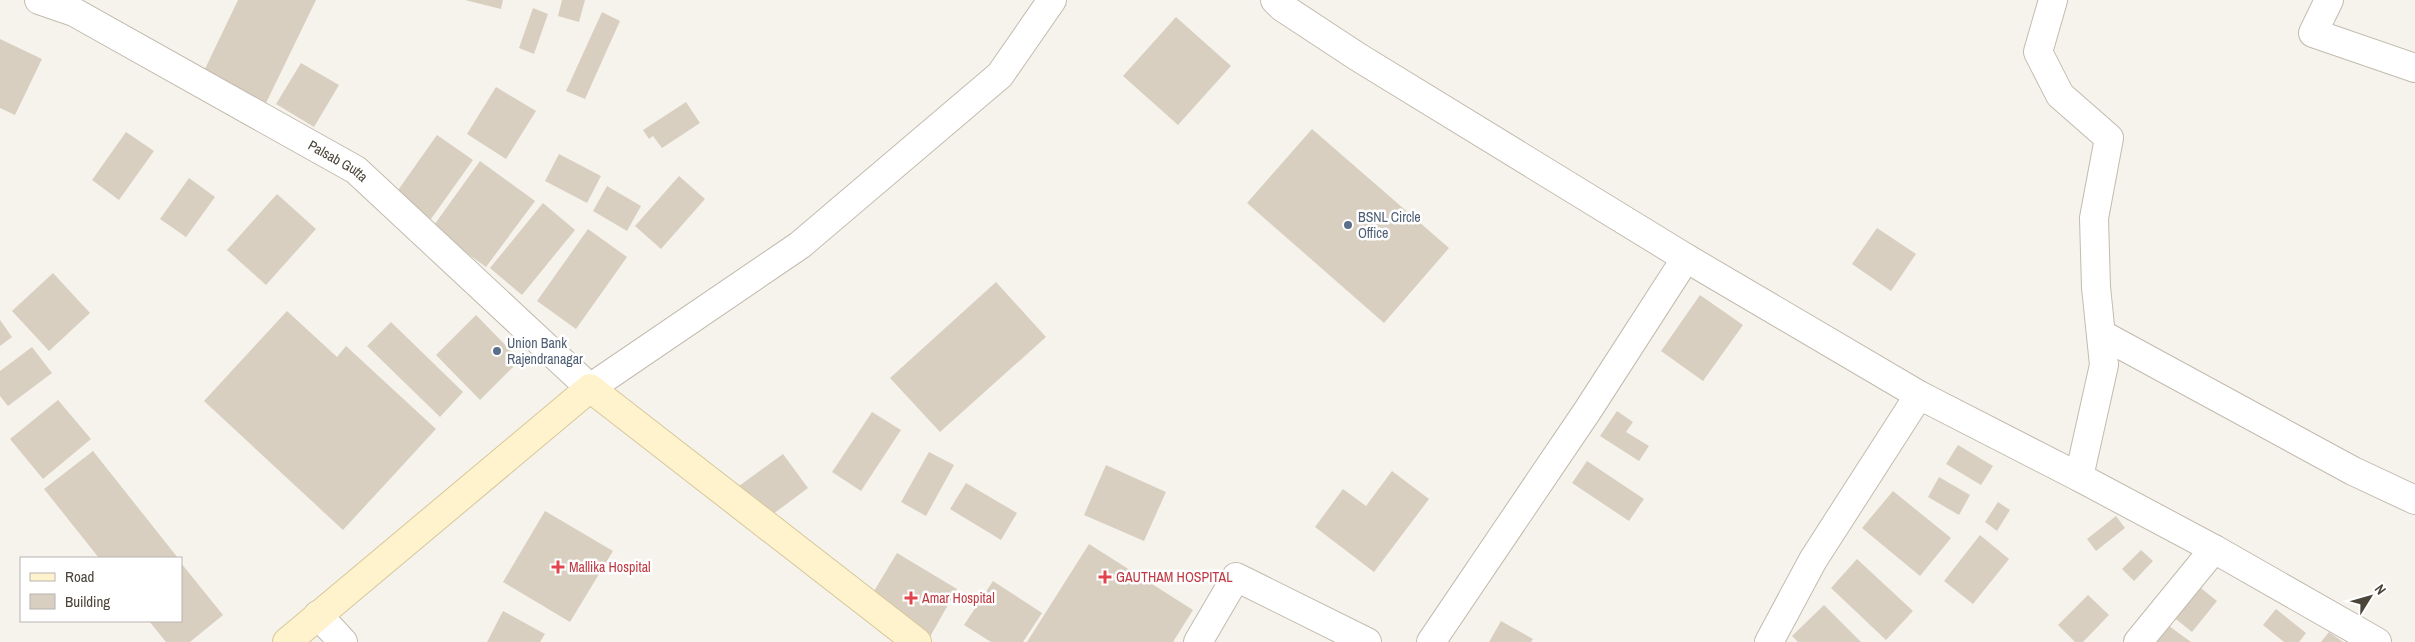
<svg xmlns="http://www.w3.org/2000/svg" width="2415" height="642" font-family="'Archivo Narrow',sans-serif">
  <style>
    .building { fill: #d8cfc1 }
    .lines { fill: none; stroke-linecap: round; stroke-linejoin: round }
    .street-casing { stroke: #c2bbae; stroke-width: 30 }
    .secondary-casing { stroke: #d6c79b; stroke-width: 30 }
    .street { stroke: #fff; stroke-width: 28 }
    .secondary { stroke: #fff3cd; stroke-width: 28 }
    .service-dot { fill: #5c6f8a; stroke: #fff; stroke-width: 2 }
    .health-dot { fill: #e0444e; stroke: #fff; stroke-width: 2 }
    .labels { text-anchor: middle; stroke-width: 5; stroke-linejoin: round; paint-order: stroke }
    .street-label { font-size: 14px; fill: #4b4439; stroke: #fff }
    .service-label { font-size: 14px; fill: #4e5e75; stroke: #fff; text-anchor: start }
    .health-label { font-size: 14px; fill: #be3a42; stroke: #fff; text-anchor: start }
  </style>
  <rect width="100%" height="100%" fill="#f6f3ec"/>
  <!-- building -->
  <path class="building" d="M238,0h78l-50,103 -63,-30z
    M465,0h38l-2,9z
    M562,0h23l-6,22 -21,-6z
    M533,8l15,6 -14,40 -15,-6z
    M602,12l18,9 -35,78 -19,-8z
    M1176,17l55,49 -53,59 -55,-49z
    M0,39l42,20 -27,56 -15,-7z
    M301,63l38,22 -25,42 -38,-23z
    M496,87l40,24 -30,48 -39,-25z
    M686,102l14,21 -38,25 -9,-12 -4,3 -6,-9z
    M1312,129l137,119 -65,75 -137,-120z
    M126,132l28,19 -35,49 -27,-20z
    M437,135l36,25 -42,59 -35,-26z
    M559,154l42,22 -14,27 -42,-22z
    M480,161l55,40 -49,66 -54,-39z
    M679,176l26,23 -44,50 -26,-23z
    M189,178l26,19 -29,40 -26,-18z
    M607,186l34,20 -14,25 -34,-20z
    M277,194l39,35 -50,56 -39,-35z
    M543,203l32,27 -53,65 -32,-27z
    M1877,228l39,26 -25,37 -39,-27z
    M588,229l39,28 -51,72 -39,-28z
    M53,273l37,40 -41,38 -37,-40z
    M996,282l50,55 -106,95 -50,-54z
    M1700,295l43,30 -40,56 -42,-30z
    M287,311l50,46 9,-11 90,83 -93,101 -139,-129z
    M476,315l44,45 -40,40 -44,-45z
    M0,320l12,17 -12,9z
    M391,322l72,70 -23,25 -73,-71z
    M32,347l20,26 -44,33 -8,-10v-25z
    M58,400l33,39 -48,40 -33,-40z
    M1617,411l16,11 -7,10 23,14 -10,15 -39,-25z
    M872,412l29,18 -40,61 -29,-19z
    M1958,445l35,21 -12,19 -35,-21z
    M93,451l85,107h-79l-55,-69z
    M929,452l25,13 -28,51 -25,-14z
    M783,454l25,34 -47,35 -26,-34z
    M1587,461l57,38 -15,22 -57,-38z
    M1106,465l60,27 -22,49 -60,-26z
    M1392,471l37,28 -55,73 -59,-45 28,-38 23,17z
    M1939,477l31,18 -11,20 -31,-18z
    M966,483l51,30 -16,27 -51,-31z
    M1893,491l58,47 -31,38 -58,-48z
    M1998,502l12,8 -13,21 -12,-9z
    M545,511l68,40 -43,71 -67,-40z
    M2116,516l9,12 -29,23 -9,-12z
    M1980,535l29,24 -36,45 -29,-23z
    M1089,544l104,66 -20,32h-146z
    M2141,550l12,11 -19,20 -12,-12z
    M897,553l60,36 -30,53 -62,-36z
    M1857,559l56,52 -27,29 -55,-52z
    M181,563l42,52 -33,27h-24l-17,-21h32z
    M2186,576l31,25 -25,31 -30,-24z
    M993,581l49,32 -19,29h-32l-27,-17z
    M2088,595l21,20 -26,27h-8l-17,-17z
    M1824,605l37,37h-63l-6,-6z
    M2276,609l30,24 -7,9h-15l-21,-17z
    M2147,610l44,32h-38z
    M503,611l42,23 -5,8h-53z
    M1501,621l32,18 -2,3h-42z
    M2329,632l14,10h-22z"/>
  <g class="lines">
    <defs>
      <g id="street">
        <path id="s1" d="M39,0l35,12 282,158 234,218 210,-143 200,-170 52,-75"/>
        <path d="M1275,0l7,7 76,50 328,201"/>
        <path d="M2329,0l-16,33 102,35"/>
        <path d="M2101,334l252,137 62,29"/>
        <path d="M2079,477l135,72 163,93"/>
        <path d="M318,615l25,27"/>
        <path d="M1198,642l38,-65 131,65"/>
        <path d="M1431,642l157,-232 98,-152 233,137"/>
        <path d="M1769,642l44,-82 106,-165 160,82 25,-112 -8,-78 -2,-69 15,-80 -49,-43 -22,-43 15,-52"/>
        <path d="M2138,642l76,-93"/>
      </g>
      <path id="secondary" d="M287,642l303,-254 327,254"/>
    </defs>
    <!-- street casing -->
    <use href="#street" class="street-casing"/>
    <!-- secondary casing -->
    <use href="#secondary" class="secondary-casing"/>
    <!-- street -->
    <use href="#street" class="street"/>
    <!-- secondary -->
    <use href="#secondary" class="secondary"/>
  </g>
  <!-- markers -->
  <g class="service-dot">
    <circle cx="1348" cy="225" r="5"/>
    <circle cx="497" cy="351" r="5"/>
  </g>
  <g class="health-dot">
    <path d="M555.5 559.5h5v5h5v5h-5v5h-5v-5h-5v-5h5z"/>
    <path d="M1102.5 569.5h5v5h5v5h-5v5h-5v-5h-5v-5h5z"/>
    <path d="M908.5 590.5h5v5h5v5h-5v5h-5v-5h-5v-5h5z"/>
  </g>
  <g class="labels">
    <!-- street labels -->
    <g class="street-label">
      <text dy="5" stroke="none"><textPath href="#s1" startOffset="340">Palsab Gutta</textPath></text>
    </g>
    <!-- service labels -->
    <g class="service-label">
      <text x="1358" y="222">BSNL Circle<tspan x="1358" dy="16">Office</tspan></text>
      <text x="507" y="348">Union Bank<tspan x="507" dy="16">Rajendranagar</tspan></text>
    </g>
    <!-- health labels -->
    <g class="health-label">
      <text x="569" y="572">Mallika Hospital</text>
      <text x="1116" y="582">GAUTHAM HOSPITAL</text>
      <text x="922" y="603">Amar Hospital</text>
    </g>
  </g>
  <!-- legend -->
  <rect x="20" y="557" width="162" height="65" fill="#ffffff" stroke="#b7b4b0"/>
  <rect x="30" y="573" width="25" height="8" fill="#fff3cd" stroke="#b7b4b0"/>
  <text x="65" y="582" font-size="15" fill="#4b4439">Road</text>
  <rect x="30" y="594" width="25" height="15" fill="#d8cfc1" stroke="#b7b4b0"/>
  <text x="65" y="607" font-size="15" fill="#4b4439">Building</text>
  <!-- north arrow -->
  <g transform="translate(2370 597) rotate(53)" stroke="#ffffff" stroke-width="4" paint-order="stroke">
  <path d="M0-4L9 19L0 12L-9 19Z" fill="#4b4439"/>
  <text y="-8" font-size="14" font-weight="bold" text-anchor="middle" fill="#4b4439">N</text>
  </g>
</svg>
